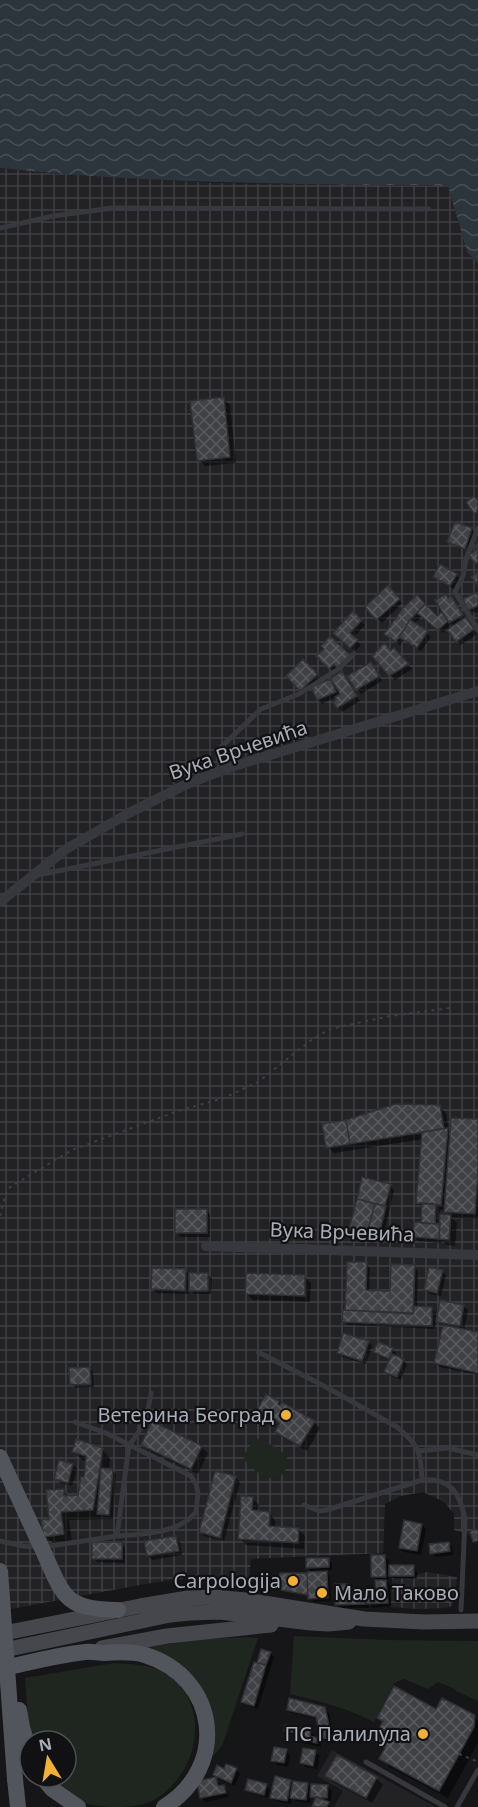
<svg xmlns="http://www.w3.org/2000/svg" width="478" height="1807" font-family="'Noto Sans',sans-serif">
  <style>
    .built { fill: #222225 }
    .industrial { fill: url(#industrial-grid) }
    .green { fill: #1e261f }
    .water { fill: url(#water-waves) }
    .shadow { fill: #0007; fill-rule: evenodd }
    .building { fill: url(#building-cross-hatch); stroke: #303034; stroke-width: 1.5 }
    .lines { fill: none; stroke-linecap: round; stroke-linejoin: round }
    .path { stroke: #3d3f44; stroke-width: 2; stroke-dasharray: 3 4.5; stroke-linecap: butt }
    .lane { stroke: #37383d; stroke-width: 5 }
    .street { stroke: #37383d; stroke-width: 10 }
    .secondary { stroke: #45474d; stroke-width: 15 }
    .primary { stroke: #53555c; stroke-width: 16 }
    .primary-bridge { stroke: #53555c; stroke-width: 16 }
    .poi-dot { fill: #f2b134; stroke: #111113; stroke-width: 2 }
    .labels { text-anchor: middle; stroke-width: 4.5; stroke-linejoin: round; paint-order: stroke }
    .street-label { font-size: 20px; fill: #a8adb8; stroke: #111113 }
    .poi-label { font-size: 20px; fill: #a8adb8; stroke: #111113; text-anchor: end }
  </style>
  <defs>
    <pattern id="industrial-grid" width="8" height="8" patternUnits="userSpaceOnUse" patternTransform="scale(1.5)"><rect width="8" height="8" fill="#222225"/><path d="M0 4h8M4 0v8" fill="none" stroke="#3f3f43"/></pattern>
    <pattern id="water-waves" width="16" height="10" patternUnits="userSpaceOnUse" patternTransform="scale(1.5)"><rect width="16" height="10" fill="#2c353c"/><path d="M0 5q4-4 8 0t8 0" fill="none" stroke="#485056"/></pattern>
    <pattern id="building-cross-hatch" width="8" height="8" patternUnits="userSpaceOnUse" patternTransform="scale(1.5)"><rect width="8" height="8" fill="#404145"/><path d="M0 0l8 8M0 8l8-8" fill="none" stroke="#595a5e"/></pattern>
  </defs>
  <rect width="100%" height="100%" fill="#161618"/>
  <!-- built -->
  <path class="built" d="M332,1750l104,57h-102l9,-16 -26,-15z"/>
  <!-- industrial -->
  <path class="industrial" d="M0,168l46,5 169,10 233,3 19,66 11,11v1274l-24,-7v-16l-10,-12 -21,-10 -22,4 -16,8 -2,49 -132,6 -2,22 -48,-5 -56,8 -145,27z
    M427,1572l30,5 -2,19 -3,10 -8,2 -26,1 -27,-2 1,-29h22l5,-4z"/>
  <!-- green -->
  <path class="green" d="M258,1439c6,2 11,5 17,8 14,9 18,15 6,29 -8,9 -37,-10 -37,-19 0,-3 2,-5 4,-8 3,-5 5,-7 10,-10z
    M294,1636l92,4 92,1v60l-22,-10 -1,-2 -17,-7 -10,7 -24,-10 -10,4 -20,39c-27,-14 -55,-21 -84,-28z
    M248,1637l10,1 -36,108 -9,10 -2,-37 -63,-72 54,-8z
    M114,1663c15,1 31,1 45,7 56,27 42,105 -7,131 -12,5 -24,6 -36,6 -14,0 -42,-3 -52,-15 -4,-4 -6,-10 -10,-15h12v-36h-32l-6,-24 -3,-39z"/>
  <!-- water -->
  <path class="water" d="M0,0h478v263l-11,-11 -19,-66c-150,-2 -299,-2 -448,-18z"/>
  <!-- shadow -->
  <path class="shadow" d="M223,399l7,6 6,58 -31,3 -6,-6z
    M456,524l16,6 4,4 -6,15 -18,-7v2l-3,-3z
    M456,575l4,4 -6,10 -19,-13z
    M388,588l14,15 -20,20 -15,-16z
    M478,594v17l-4,2 -4,-4z
    M417,597l20,21 7,-6 5,-13 2,-1 26,36 -16,11 -4,-4 -2,-14 -3,-3 -9,9 -21,-17 -8,8 17,13 -10,14 -17,-11 -4,5 -14,-11z
    M353,613l12,12 -12,13 8,7 -6,6 -20,-18z
    M330,638l22,22 -10,10 -3,-3 -5,5 -15,-16 7,-7z
    M394,650l18,19 -17,11 -21,-24 17,-4z
    M303,661l18,18 -16,15 -17,-18z
    M375,668l7,13 -21,13 -4,-5z
    M342,673l18,28 -18,11 -7,-10 3,-2 -2,-3 -14,7 -4,-4 -5,-12 19,-8z
    M440,1107l6,6 4,25 28,-18v99l-26,-1 5,5 -2,23 -8,-1 -5,-4v2l-24,-2 -4,-4 8,-13 1,-16 -5,-6 5,-63 -89,14 -6,-6zM440,1210h6l5,7 -12,-1z
    M363,1179l27,7 4,4 -12,53 -24,-8 -7,-6z
    M206,1210l4,4v23h-29l-4,-4z
    M348,1263l18,1 4,4 -1,24h23l22,-25 4,4 -1,37 15,1 4,4 -1,16 -87,-4 -4,-4 2,-9z
    M185,1271l4,3h18l5,4 -1,16h-17l-5,-5v5l-32,-1 -5,-4z
    M442,1271l4,4 -5,21 -11,-2 -4,-4z
    M305,1277l6,6 -1,19 -57,-2 -7,-7z
    M463,1306l5,4 -4,21 14,3v41l-38,-8 -4,-4 8,-37 -6,-4z
    M368,1342l4,4 -6,18 -24,-7 -4,-5z
    M392,1349l4,4 -1,4 8,3 4,4 -6,16 -11,-4 -4,-4 5,-11 -12,-5 -4,-4z
    M89,1368l4,4 1,15 -18,1 -4,-4z
    M279,1402l35,20 6,6 -13,23 -23,-13 -7,-7 4,-6 -16,-9 -6,-7z
    M142,1444l59,3 7,6 -10,21 -49,-23z
    M102,1450l8,8 -1,12h3l4,4 -3,45 -44,1 3,22 -18,2 -9,-8 18,-46 7,7h10l5,-18 2,-18 -5,-1 -8,-8z
    M73,1465l4,4 -5,17 -12,-3 -4,-5z
    M216,1472l20,6 4,4 -16,59 -20,-5 -4,-4z
    M252,1498l7,7 -1,7 11,1 6,7v8l23,1 7,7 -1,13 -58,-4 -6,-7z
    M422,1525l4,4 -5,26 -17,-3 -4,-4z
    M176,1537l4,5 2,13 -30,5 -4,-4z
    M448,1543l4,4 1,8 -17,2 -4,-4z
    M121,1544l4,4v15l-28,-1 -4,-4z
    M385,1556l4,4v6l24,1 4,4v8h-23l-5,-5v6h-4l5,5 1,21 -19,2 -3,-4v4h-29l-4,-4 11,-18 9,6h9l4,4 9,-1 -1,-14 -5,-5z
    M328,1559l4,4v7l-8,1 6,5 1,25 -17,1 -4,-4 3,-25 -6,-6z
    M270,1653l4,4 -16,52 -11,-4 -4,-4 15,-37z
    M324,1708l5,5 6,30 -8,-1 -4,-4 -5,-19 -26,-6 -4,-4z
    M437,1711l37,6 4,4v22l-30,55 -59,-31 -8,-9 4,-8 -11,-9 10,-18 -5,-5z
    M286,1730l24,1 4,4v4l7,4v4l-19,-4 -4,-4v-3l-8,-2z
    M286,1751l4,4 -2,12 -11,-2 -4,-4z
    M315,1752l5,4 -3,13 -11,-2 -4,-4z
    M337,1757l39,21 7,7 -11,18 -39,-21 -6,-6z
    M236,1770l4,4 -5,12 -18,-7 -3,-4 11,-4z
    M215,1779l5,4v4h3l4,4 2,6 -23,5 -4,-4 -3,-16z
    M291,1781l3,3h14l4,5 16,-3 4,5 -1,10 -10,-1 10,7h-17l2,-7 -5,-5 -1,8 -14,-2 -4,-3 -1,6 -15,-3 -4,-4z
    M266,1786l4,4 -2,8 -17,-5 -5,-4z"/>
  <!-- building -->
  <path class="building" d="M224,397l6,60 -33,4 -7,-60z
    M474,496l4,5v10l-4,3 -8,-12z
    M455,522l17,6 -7,21 -18,-7z
    M478,540v22l-3,2 -6,-9 8,-6 -2,-2z
    M440,564l17,10 -7,12 -17,-9z
    M478,572v14l-7,-9z
    M388,585l12,14 -24,21 -11,-13z
    M478,592v14l-10,4 -5,-11z
    M446,594l2,4 3,-2 12,19 -14,8 -14,-23z
    M417,595l8,9 -15,16 -14,22 -12,-8 19,-26z
    M425,604l12,12 5,-4 6,9 -10,9 -21,-17z
    M353,611l9,9 -12,13 8,7 -8,8 -17,-15z
    M466,617l8,12 -18,13 -9,-12z
    M410,620l18,11 -11,17 -18,-11z
    M330,636l20,19 -13,13 -3,-4 -5,5 -13,-13 8,-7 -3,-3z
    M384,643l7,7 3,-2 15,16 -20,12 -17,-20z
    M303,659l15,15 -18,17 -14,-15z
    M371,662l9,14 -24,14 -9,-14z
    M342,671l15,25 -20,12 -4,-6 3,-2 -1,-3 5,-3 -9,-16z
    M331,679l5,13 -19,8 -6,-13z
    M395,1104l45,1 4,24 -94,15 -4,-24z
    M451,1118l27,1v52l-3,43 -31,-2z
    M346,1120l4,24 -24,4 -4,-24z
    M448,1128l-7,77 -25,-2 6,-71z
    M362,1177l29,7 -6,22 -28,-7z
    M357,1199l18,5 -8,30 -18,-5z
    M422,1203l14,1 -1,20 -14,-1z
    M375,1204l11,2 -8,34 -12,-3z
    M175,1209h32v24h-32z
    M440,1214l11,1 -2,25 -10,-1z
    M414,1222l26,2 -1,15 -26,-2z
    M347,1262h20l-1,28 24,1 1,-27 24,1 -2,48 -68,-3z
    M429,1267l14,3 -6,23 -13,-3z
    M152,1268l34,1 -1,22 -34,-2z
    M189,1273h19v18h-19z
    M246,1273l59,2v21l-60,-2z
    M440,1300l24,5 -4,21 -24,-4z
    M414,1306l18,1v19l-90,-4 1,-12 70,4z
    M443,1325l35,7v41l-44,-10z
    M343,1333l26,8 -7,20 -25,-8z
    M378,1342l15,6 -4,11 -16,-7z
    M392,1354l12,5 -7,18 -13,-5z
    M90,1367l1,17 -21,1 -1,-17z
    M266,1394l13,7 -1,3 2,1 2,-3 33,19 -15,25 -25,-14 5,-9 -23,-13z
    M152,1421l50,25 -11,23 -50,-24z
    M76,1439l27,9 -10,62 -32,2 3,22 -20,3 -3,-17 8,-1 -3,-29 18,-1v7l14,-1 3,-18h3l2,-21 -14,-4z
    M59,1460l14,4 -5,19 -14,-4z
    M101,1468l12,1 -4,46 -12,-1z
    M215,1471l21,5 -16,62 -21,-6z
    M241,1496l12,1 -1,13 18,2 -1,14 30,2 -1,15 -60,-4z
    M404,1520l18,4 -5,27 -18,-3z
    M478,1529v12l-5,1 -3,-11z
    M176,1536l3,15 -32,5 -3,-15z
    M92,1542h30v17h-30z
    M449,1542l1,9 -20,3 -1,-10z
    M371,1555h14l1,22h-15z
    M306,1558h23v9l-23,1z
    M389,1565h25v11h-25z
    M327,1571l1,27 -20,1 -1,-27z
    M280,1573h27l1,22 -32,-6z
    M375,1580h11l2,23 -21,1 -1,-10h10z
    M335,1584h12v4h8v2h10v14l-30,1z
    M261,1649l10,3 -5,13 -9,-2z
    M254,1662l12,3 -12,41 -13,-4z
    M394,1686l42,23 6,-11 33,17 -1,12 -35,64 -60,-32 6,-11 -12,-7 10,-20 -6,-3z
    M289,1698l36,9 7,32 -11,-1 -5,-21 -29,-7z
    M285,1725l26,5 -1,6 8,2 -1,5 -21,-4 1,-6 -13,-2z
    M274,1747l13,2 -3,14 -13,-2z
    M303,1748l13,2 -3,16 -13,-3z
    M337,1755l40,22 -11,21 -41,-22z
    M226,1764l11,4 -6,15 -18,-8 4,-10 7,4z
    M275,1776l16,4 -4,21 -17,-3z
    M216,1777l2,9 6,-1 2,8 -26,5 -3,-17z
    M248,1779l19,5 -3,11 -19,-5z
    M293,1781l15,2 -2,17 -16,-2z
    M311,1784l17,1 -1,13 -17,-1z
    M316,1797l13,5 -2,5h-15z"/>
  <g class="lines">
    <!-- path -->
    <path class="path" d="M0,1216l7,-27 65,-39 106,-39 46,-13 34,-16 52,-41 20,-12 60,-13 61,-8
      M459,1754l17,7"/>
    <!-- lane -->
    <path class="lane" d="M0,228l53,-12 60,-8 316,1
      M478,528l-12,31 -3,17 -8,16 23,38
      M220,771l-2,-16 1,-6 42,-40 38,-15 41,-26 14,-14
      M38,875l204,-41
      M258,1352l68,35 71,40c22,18 24,25 25,53
      M75,1422l31,11 85,43 5,8 2,9 -2,19c-18,22 -53,22 -79,24
      M419,1451l29,-3 30,7
      M304,1505l15,6 8,-1 95,-30c29,-2 38,13 43,39l-4,91
      M0,1541l23,5 20,1 74,-11 12,-91c14,-16 19,-31 22,-52
      M366,1762l79,45
      M457,1807l21,-37"/>
    <!-- street -->
    <path class="street" d="M0,902l66,-53 63,-36 58,-29 44,-17 247,-76
      M206,1246l272,9"/>
    <!-- secondary -->
    <path class="secondary" d="M0,1634l140,-28 48,-8 26,-1 31,3 119,19 60,3 54,-1
      M102,1648l65,-12 104,-11
      M0,1651l170,-36 20,-2 30,-1 91,11 17,1 21,-2"/>
    <!-- primary -->
    <path class="primary" d="M45,1555c19,44 22,54 73,55
      M0,1669c28,-6 57,-14 85,-17 6,-1 13,1 19,1 13,-1 27,-2 41,2 74,23 84,112 19,152
      M42,1777l10,12 26,18
      M15,1779l3,28"/>
    <!-- primary-bridge -->
    <path class="primary-bridge" d="M0,1457l45,98
      M0,1571l15,208
      M19,1710l3,17 8,27"/>
  </g>
  <!-- markers -->
  <g class="poi-dot">
    <circle cx="286" cy="1415" r="6"/>
    <circle cx="293" cy="1581" r="6"/>
    <circle cx="322" cy="1593" r="6"/>
    <circle cx="423" cy="1734" r="6"/>
  </g>
  <g class="labels">
    <!-- street labels -->
    <g class="street-label">
      <text transform="translate(238 750) rotate(-19)" y="7">Вука Врчевића</text>
      <text transform="translate(342 1232) rotate(2)" y="7">Вука Врчевића</text>
    </g>
    <!-- poi labels -->
    <g class="poi-label">
      <text x="274" y="1422">Ветерина Београд</text>
      <text x="281" y="1588">Carpologija</text>
      <text x="334" y="1600" text-anchor="start">Мало Таково</text>
      <text x="411" y="1741">ПС Палилула</text>
    </g>
  </g>
  <!-- north arrow -->
  <g transform="translate(48 1759) rotate(349)"><circle r="28" fill="#111113" stroke="#4d4f55" stroke-width="1.5"/>
  <path d="M0-4.5L10 22L0 15L-10 22Z" fill="#f2b134"/>
  <text y="-9" font-size="16" font-weight="bold" text-anchor="middle" fill="#a8adb8">N</text>
  </g>
</svg>
